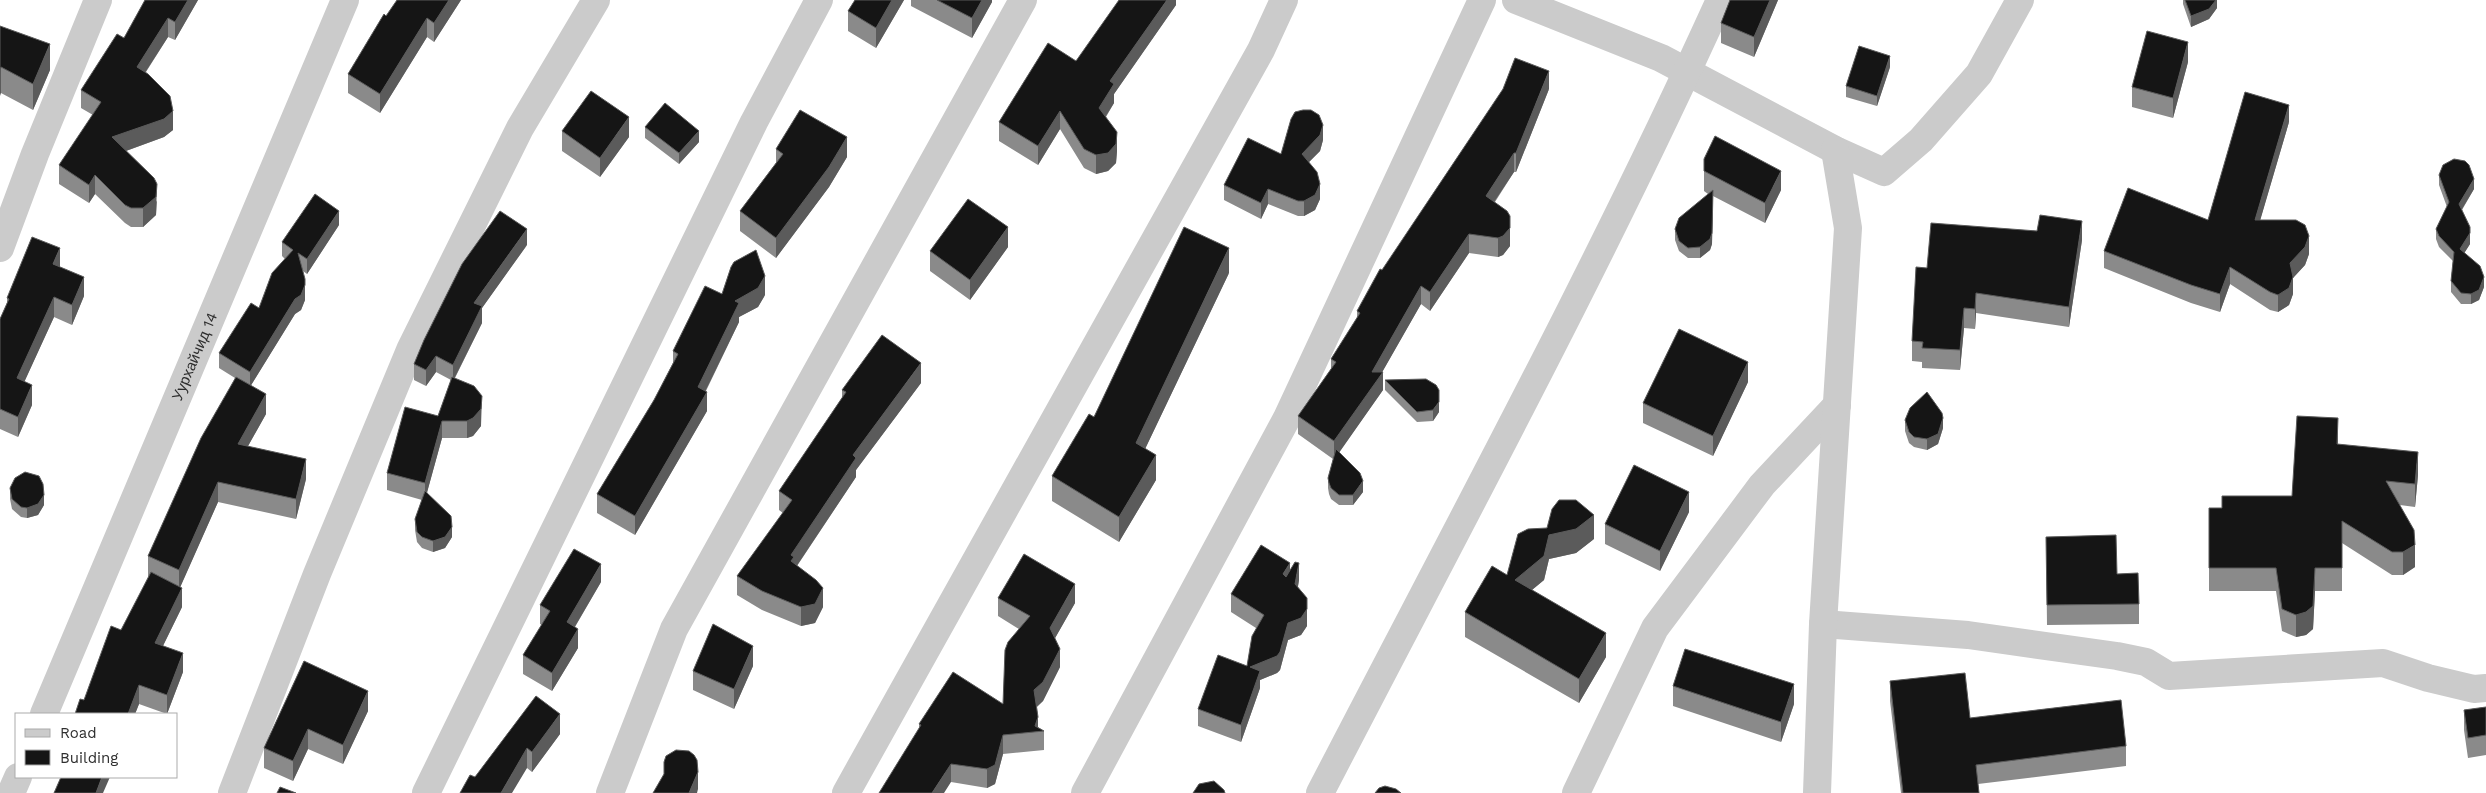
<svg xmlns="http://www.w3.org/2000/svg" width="2486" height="793" font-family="'Work Sans',sans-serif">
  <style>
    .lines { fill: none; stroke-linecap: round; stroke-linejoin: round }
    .street { stroke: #cbcbcb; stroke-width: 28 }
    .wall { fill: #8a8a8a }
    .shaded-wall { fill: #5b5b5b }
    .building { fill: #151515; stroke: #5b5b5b }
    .labels { text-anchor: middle; stroke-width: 5; stroke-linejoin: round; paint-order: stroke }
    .street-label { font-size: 15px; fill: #2e2e2e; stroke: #fff }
  </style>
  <rect width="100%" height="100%" fill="#fff"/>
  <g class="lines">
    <!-- street -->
    <g class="street">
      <path d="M1516,0l145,58 174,92 49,22 37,-32 58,-66 41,-74"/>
      <path d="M0,248l35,-94 63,-154"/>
      <path d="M1823,624l145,11 149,21 29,6 23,14 214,-13 45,15 46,11 12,-1"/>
      <path id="s1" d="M44,714l301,-714"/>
      <path d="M11,793l7,-16"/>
      <path d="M232,793l85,-219 93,-224 110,-222 76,-128"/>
      <path d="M426,793l328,-671 65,-122"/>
      <path d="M610,793l64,-164 349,-629"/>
      <path d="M846,793l415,-743 23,-50"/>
      <path d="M1085,793l202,-375 195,-418"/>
      <path d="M1320,793c136,-263 278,-524 400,-793"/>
      <path d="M1576,793l79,-165 107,-143 75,-80"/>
      <path d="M1817,793l6,-169 25,-396 -13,-78"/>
    </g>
  </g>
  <!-- wall -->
  <path class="wall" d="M145,0h53l-23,40 -7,-3 -22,35 27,58 -9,7 -38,14 31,51 -1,13 -13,12h-12l-6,-4 -30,-29 -6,9 -30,-19v-19l34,-50 -12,-7v-18l43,-52z
    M461,0l-27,42 -7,-5 -47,76 -32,-20v-19l38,-58z
    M855,0h49l-28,48 -28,-17v-20z
    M911,0h81v2l-20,36 -61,-32z
    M1176,0v5l-62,89v9l-8,14 11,34 -1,12 -8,8 -12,3 -12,-6 -24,-39 -22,36 -39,-24v-19l77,-61z
    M1730,0h48l-24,57 -33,-14v-20z
    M2183,0h34v8l-8,11 -18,8 -8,-23z
    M0,26l50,44 -17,40 -32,-17z
    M2188,62l-15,56 -41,-11v-20z
    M1890,67l-13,39 -31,-9v-11z
    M1549,89l-33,83h-2l-19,30 15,44 -7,9 -5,2 -29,-4 -39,58 -9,-7 -39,68 1,18 -44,62 24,40 -10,13h-14l-8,-6 -2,-5 -1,-6v-10l5,-19 -35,-25v-18l33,-47v-10l26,-41v-7l25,-41z
    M2289,122l-29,98 49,34 -4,11 -12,13v16l-4,11 -11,7 -8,-2 -40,-26 -10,28 -29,-9 -87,-35v-17l104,-31z
    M645,127l54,15 -20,22 -34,-26z
    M562,131l67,6 -29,40 -38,-26z
    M1323,140l-3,11 -11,11 11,37 -5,11 -11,6h-6l-30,-12 -7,15 -37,-19v-15l57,-31z
    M776,149l71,8 -18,30 -53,71 -36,-27v-20l36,-48z
    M1704,159l77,31 -16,33 -52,-27 -1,48 -2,6 -10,8h-12l-9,-7 -4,-11v-11l33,-35 -4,-3z
    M2439,175l35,14 -12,21 8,27v7l-6,9 20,34 -5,13 -8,4h-10l-10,-12v-11l2,-20 -14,-14 -3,-8v-10l11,-22 -8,-22z
    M339,225l-32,49 -4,-3 2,29 -4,10 -6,4 -44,71 15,29 -18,32 58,33 -10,40 -78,-17 -38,85 2,20 -19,39 20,26 -16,42 -28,-10 -4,10 -51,-14 65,-123 -1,-1v-20l87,-178 -16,-10v-15l40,-45 26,-49 -3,-3v-14z
    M2082,240l-13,87 -93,-14 -1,16 -11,-1 -4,42 -38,-2v-6l-10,-1v-20l15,-73z
    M527,245l-45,63v15l-27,55 26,48 -8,10 -6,2h-25l-15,54 25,45 -7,11 -12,4 -11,-4 -5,-6 -2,-12v-11l7,-19 -35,-10v-17l51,-57 13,-36 -15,-8 -10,14 -12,-6v-16z
    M1008,247l-38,53 -40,-29v-20z
    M60,267l24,29 -12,29 -18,-8 -30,65 8,23 -14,32 -18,-8v-110l7,-16v-5z
    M1229,273l-84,176 11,31 -37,62 -67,-41v-25l42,-59z
    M765,295l-7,12 -19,10v5l-33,69 1,20 -72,124 -38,-22v-19l57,-94 19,-37v-12z
    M1385,380l54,32 -6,9 -16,1 -32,-32z
    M1748,382l-35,74 -70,-33v-20z
    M921,383l-65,87v7l-59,89 26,41 -8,16 -14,3 -39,-16 -25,-15v-19l46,-63 -4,-3v-19l63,-93v-8z
    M1905,420l38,8 -5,16 -11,6 -13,-3 -5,-4 -4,-12z
    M2338,444l80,31 -3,32 -15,-2 15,62 -12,8h-11l-50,-32v48h-27l-2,38 -7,6 -10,2 -14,-6 -6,-40h-67v-83h13l70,-12z
    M10,488l34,17 -6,10 -11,3 -6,-1 -9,-8 -2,-10z
    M1689,512l-29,59 -55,-27v-20z
    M2046,537l71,37 22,30v20l-92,1z
    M1594,539l-18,14 -27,6 -5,21 -12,10 74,67 -27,46 -114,-66v-25l42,-37z
    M1290,571l9,9 -1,7 9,11v28l-6,9 -13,5 -8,30 -3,3 -17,7v8l-19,54 -43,-16v-17l49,-43 9,-38 -25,-16v-18z
    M601,582l-26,45 3,21 -26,43 -29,-17v-19l19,-30 -2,-1v-19z
    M998,598l77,5 -20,35 5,29 -17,34 -6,6 1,20 6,4v19l-41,4 -8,30 -8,4 -36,-6 -32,-53v-5l84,-20 16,-75 -21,-13z
    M304,661l64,50 -25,53 -35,-15 -15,32 -29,-13v-20z
    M753,666l-19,43 -41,-19v-19z
    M1890,681l80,37 156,28v20l-148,18 1,9h-78l-11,-92z
    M1673,686l121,18 -13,38 -108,-36z
    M536,696l24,38 -28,38 -5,-4 -67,25 15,-16z
    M2486,707v48l-18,3 -4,-28v-20z"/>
  <!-- shaded-wall -->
  <path class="shaded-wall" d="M188,0h10l-23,40v-18z
    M449,0h12l-27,42v-19z
    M892,0h12l-28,48v-20z
    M982,0h10v2l-20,36v-20z
    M1167,0h9v5l-62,89v9l-15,24v-19l11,-27z
    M1770,0h8l-24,57v-20z
    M2216,0h1v8l-8,11 -18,8v-11z
    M168,18v19l-31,48v-18z
    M427,18v19l-47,76v-19z
    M2188,42v20l-15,56v-20z
    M50,44v26l-17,40v-26z
    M1890,56v11l-13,39v-10z
    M1,67v26l-1,3v-25z
    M1549,71v18l-33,83v-19z
    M2289,105v17l-34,116v-18z
    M173,111v19l-9,7 -52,19v-19z
    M1060,111v18l-22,36v-19z
    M629,117v20l-29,40v-19z
    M1323,125v15l-3,11 -18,18v-15z
    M699,131v11l-20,22v-11z
    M1117,132v19l-1,12 -8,8 -12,3v-19z
    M847,137v20l-18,30 -53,71v-20z
    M1514,153v19l-28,42v-18z
    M1781,171v19l-16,33v-20z
    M95,175v19l-6,9v-18z
    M2474,179v10l-15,25v-10z
    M157,184l-1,31 -13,12v-19z
    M1320,184v15l-5,11 -11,6v-15z
    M1268,189v15l-7,15v-16z
    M1713,190l-1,54 -2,6 -10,8v-11z
    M339,211v14l-32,49v-15z
    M2082,221v19l-13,87v-20z
    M1008,227v20l-38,53v-20z
    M2470,227v17l-10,16v-11z
    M1510,228v18l-7,9 -5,2v-19z
    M527,229v16l-45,63v15l-29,58v-16l21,-62z
    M1469,234v19l-39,58v-19z
    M2309,236v18l-4,11 -12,13v16l-4,11 -11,7v-17l12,-32z
    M60,248v20l-7,-4z
    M1229,248v25l-93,195v-25z
    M2230,267v17l-10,28v-18z
    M765,276v19l-7,12 -19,10v5l-41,84v-19l37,-86z
    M84,277v19l-12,29v-20z
    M2484,277v10l-5,13 -8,4v-10z
    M305,285v15l-4,10 -6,4 -45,73v-15l45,-73z
    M1421,286v18l-41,72 3,-4v18l-49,70v-19l38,-69z
    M1976,293v20l-1,16v-20z
    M54,297v20l-37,81v-20z
    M1964,308v20l-4,42v-20z
    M436,356v16l-10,14v-16z
    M1748,362v20l-35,74v-20z
    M921,363v20l-65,87v7l-62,93 -3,10v-25l62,-100z
    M32,385v20l-14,32v-20z
    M707,392v19l-72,124v-19z
    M266,394v20l-28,50v-20z
    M482,396l-1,30 -8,10 -6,2v-17z
    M1439,402v10l-6,9v-11z
    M1943,418v10l-5,16 -11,6v-11z
    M2338,418v23l-1,25v-22z
    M442,421v17l-17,62v-17z
    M2418,452v23l-3,32v-23z
    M1156,455v25l-37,62v-25z
    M306,459v20l-10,40v-20z
    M1363,481v11l-10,13v-10z
    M218,482v20l-39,88v-20z
    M1689,492v20l-29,59v-20z
    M44,495v10l-6,10 -11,3v-10z
    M1594,515v24l-18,14 -27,6 -5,21 -29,24v-24l34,-45z
    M452,527v10l-7,11 -12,4v-11z
    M2415,545v22l-12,8v-23z
    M1290,563v17l-7,-6z
    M1299,563v17l-4,22v-18z
    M601,564v18l-34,58v-18z
    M2315,568v23l-2,38 -7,6 -10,2v-22z
    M1075,584v19l-25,44v-19z
    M182,588v19l-27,55v-19z
    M823,588v19l-8,16 -14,3v-19z
    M1307,609v17l-6,9 -13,5 -8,30 -3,3 -17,7v8l-19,54v-17l9,-58 38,-44z
    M578,629v19l-26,43v-18z
    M1606,633v24l-27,46v-24z
    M753,646v20l-19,43v-20z
    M1060,649v18l-17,34 -9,8v-19z
    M183,653v19l-16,42v-19z
    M1794,684v20l-13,38v-20z
    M139,685v19l-4,10h-7z
    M368,691v20l-25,53v-19z
    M560,714v20l-28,38v-20z
    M1038,717v15l-3,-6z
    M308,729v20l-15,32v-20z
    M1003,735v19l-8,30 -8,4v-19z
    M527,748v20l-15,25h-11z
    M951,764v18l-7,11h-12z
    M698,772v17l-1,4h-8z
    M102,777h8l-7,16h-7z"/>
  <!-- building -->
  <path class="building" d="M145,0h43l-13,22 -7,-4 -31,49 11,7 22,22 3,15 -9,8 -52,18 42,41 3,6 -1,13 -13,11h-12l-6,-3 -30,-30 -6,10 -30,-20 42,-63 -20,-12 36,-56 7,4z
    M397,0h52l-15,23 -7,-5 -47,76 -32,-20 36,-60 2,2z
    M855,0h37l-16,28 -28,-17z
    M937,0h45l-10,18z
    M1119,0h48l-57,81 4,3 -15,24 18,24 -1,12 -8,9 -12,2 -12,-6 -24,-38 -22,35 -39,-24 49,-79 28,18z
    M1730,0h40l-16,37 -33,-14z
    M2185,0h31l-7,9 -18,7z
    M0,26l50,18 -17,40 -32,-17 -1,4z
    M2147,31l41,11 -15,56 -41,-11z
    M1859,46l31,10 -13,40 -31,-10z
    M1515,58l34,13 -33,82h-2l-28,43 21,15 3,5v12l-7,8 -5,2 -29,-4 -39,58 -9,-6 -49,86h11l-49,69 -36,-25 38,-54 -5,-3 29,-46 -3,-2 23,-42 2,1 121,-181z
    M591,91l38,26 -29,41 -38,-27z
    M2245,92l44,13 -34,115h41l9,5 4,11 -4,11 -15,16 3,14 -4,11 -11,7 -8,-3 -40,-25 -10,27 -29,-9 -87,-34 24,-63 80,32z
    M665,103l34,28 -20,22 -34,-26z
    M800,110l47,27 -18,30 -53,71 -36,-27 43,-57 -7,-5z
    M1303,110h8l8,5 4,10 -3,10 -18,19 15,18 3,12 -5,11 -11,6h-6l-30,-12 -7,14 -37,-18 24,-47 33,16 10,-35 4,-7z
    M1715,136l66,35 -16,32 -61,-32v-12z
    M2454,159l11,2 4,4 5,14 -15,25 11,23v6l-10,16 20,17 4,11 -5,13 -8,4 -10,-1 -10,-12 3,-29 -15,-16 -3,-7 13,-27 -10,-27 4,-10z
    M1713,190l-1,43 -2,6 -10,8 -12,1 -9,-7 -4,-12 4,-11z
    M315,194l24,17 -32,48 -9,-6 7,26v6l-4,10 -6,4 -45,73 -31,-19 32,-50 8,5 13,-35 21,-23 -11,-8z
    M968,199l40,28 -38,53 -40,-29z
    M500,211l27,18 -53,74 8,3 -29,59 -17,-9 -10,14 -12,-6 10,-24 38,-76z
    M2040,215l42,6 -13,86 -93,-14 -1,16 -11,-1 -4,42 -38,-2 1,-6 -11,-1 4,-74 11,1 4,-45 106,8z
    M1184,227l45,21 -93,195 20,12 -37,62 -67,-41 37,-62 5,3z
    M32,237l28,11 -7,16 31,13 -12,28 -18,-8 -37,81 15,7 -14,32 -18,-8v-90l9,-20 -2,-1z
    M756,250l9,26 -7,12 -23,13 4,2 -41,84 9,5 -72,124 -38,-22 57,-94 24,-46 -5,-3 32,-65 17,8 9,-27 3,-5z
    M1679,329l69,33 -35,74 -70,-33z
    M882,335l39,28 -68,92 3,3 -65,97 3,2 -3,4 25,19 7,8 -8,16 -14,3 -39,-16 -25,-15 55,-76 -13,-9 67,-99 -4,-2z
    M236,377l30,17 -28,50 68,15 -10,40 -78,-17 -39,88 -31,-14 53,-118z
    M452,377l22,9 8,10 -1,13 -8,9 -6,3h-25l-17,62 -38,-10 18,-66 33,9z
    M1426,379l10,6 3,5v12l-6,8 -16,2 -32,-32z
    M1927,392l15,21 1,5 -5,16 -11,5 -13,-2 -5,-5 -4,-12 5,-12z
    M2297,416l41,2 -1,26 81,8 -3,32 -29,-3 28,49 1,15 -12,7h-11l-50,-31v47h-27l-2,38 -7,6 -10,3 -14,-6 -6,-41h-67v-60h13v-12h70z
    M1336,449l24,24 3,8 -10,14h-14l-8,-7 -2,-5 -1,-5z
    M1634,465l55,27 -29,59 -55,-27z
    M25,472l14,4 4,8 1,11 -6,9 -11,4 -6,-1 -9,-8 -2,-11 5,-10z
    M425,491l26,25 1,11 -7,10 -12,4 -11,-4 -5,-5 -2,-13z
    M1559,500h17l18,15 -18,14 -27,6 -5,21 -29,24 91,53 -27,46 -114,-67 27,-46 15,9 11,-41 10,-5 19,-1 5,-19z
    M2116,535l1,39 21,-1 1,31 -92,1 -1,-68z
    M1261,545l29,18 -7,11 3,3 9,-15 4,1 -4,21 12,14v11l-6,9 -13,5 -8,29 -3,4 -27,11 10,4 -19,54 -43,-16 20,-54 29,11 5,-30 12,-21 -33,-21z
    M574,549l27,15 -34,58 11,7 -26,44 -29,-18 27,-44 -10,-6z
    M1024,554l51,30 -25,44 10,21 -17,33 -9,8 4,27 -3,9 9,5 -41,4 -8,30 -8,4 -36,-5 -19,29h-53l42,-68 -2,-1 34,-52 50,32 2,-54 3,-8 22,-26 -32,-18z
    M151,572l31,16 -27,55 28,10 -16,42 -28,-10 -11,29h-53l5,-15 4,1 27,-74 10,4z
    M713,624l40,22 -19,43 -41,-18z
    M1685,649l109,35 -13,38 -108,-36z
    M304,661l64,30 -25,54 -35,-16 -15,32 -29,-13z
    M1965,673l5,45 151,-18 5,46 -150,19 3,28h-76l-13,-112z
    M536,696l24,18 -28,38 -5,-4 -26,45h-41l10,-18 5,2z
    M2486,707v28l-18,3 -4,-28z
    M676,750l13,1 5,4 3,5 1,12 -9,21h-36l11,-19v-12l2,-6z
    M61,777h41l-6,16h-42z
    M1214,781l10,9 1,3h-32l6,-9z
    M1385,786l11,3 5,4h-26l4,-5z
    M280,787l16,6h-19z"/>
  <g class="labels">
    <!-- street labels -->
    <g class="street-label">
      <text dy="5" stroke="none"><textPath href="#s1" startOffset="388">Уурхайчид 14</textPath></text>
    </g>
  </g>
  <!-- legend -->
  <rect x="15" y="713" width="162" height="65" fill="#ffffff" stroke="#ababab"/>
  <rect x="25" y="729" width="25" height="8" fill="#cbcbcb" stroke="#ababab"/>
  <text x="60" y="738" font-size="15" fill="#2e2e2e">Road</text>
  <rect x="25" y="750" width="25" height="15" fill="#151515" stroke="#ababab"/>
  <text x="60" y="763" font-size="15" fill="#2e2e2e">Building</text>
</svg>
